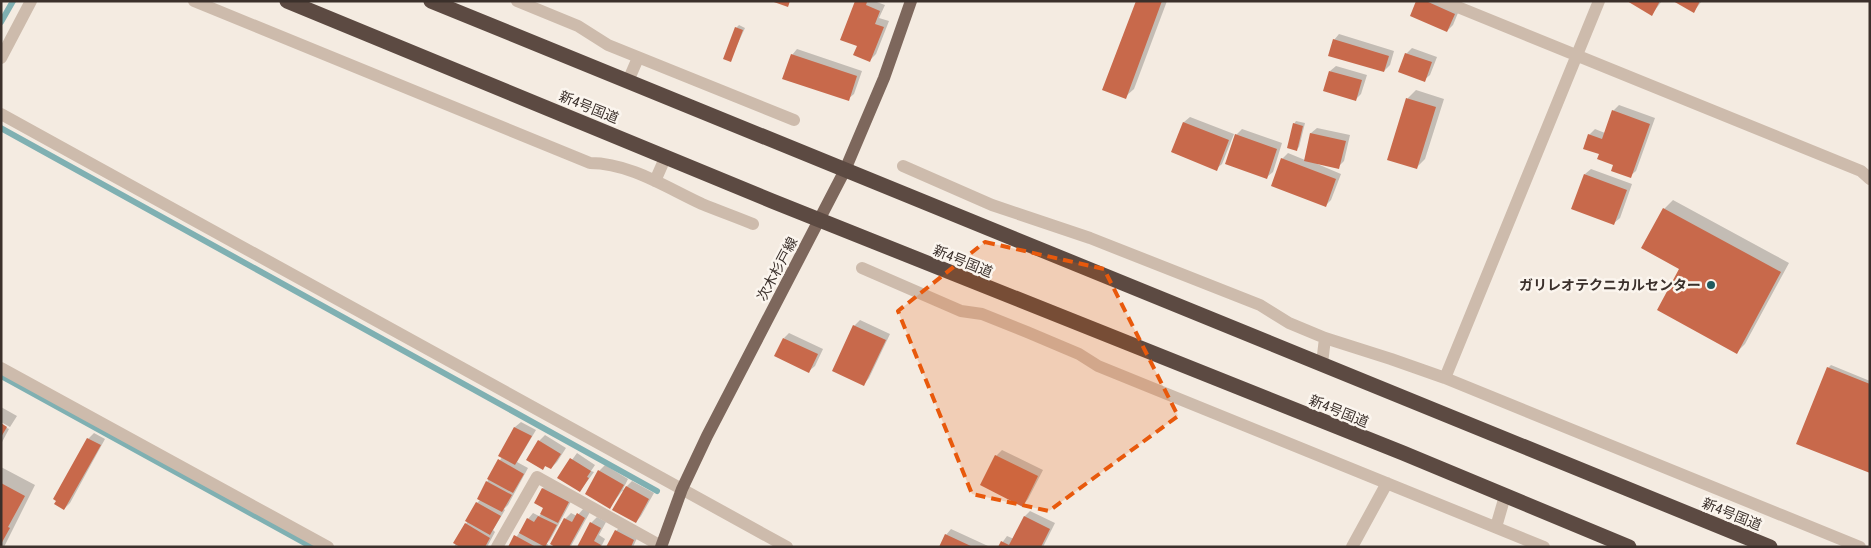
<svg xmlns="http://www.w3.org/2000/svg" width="1871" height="548" font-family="'Roboto Condensed','Noto Sans JP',sans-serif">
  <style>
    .shadow { fill: #0003 }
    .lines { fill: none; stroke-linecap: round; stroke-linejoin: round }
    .stream { stroke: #7fb0b2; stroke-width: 6 }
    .building { fill: #c8694b }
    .minor { stroke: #cdbbac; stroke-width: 12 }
    .major { stroke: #7d675c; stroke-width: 12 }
    .highway { stroke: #5c4a42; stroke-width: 15 }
    .marked { fill: #e8590c; fill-opacity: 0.2; stroke: #e8590c; stroke-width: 4; stroke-dasharray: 10 6; stroke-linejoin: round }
    .poi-dot { fill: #1f5a5e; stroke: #fbf5ee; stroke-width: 2 }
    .labels { text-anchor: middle; stroke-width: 5; stroke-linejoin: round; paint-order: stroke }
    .street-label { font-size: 14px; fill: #3b302b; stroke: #fbf5ee }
    .poi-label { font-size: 14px; font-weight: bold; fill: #3b302b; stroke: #fbf5ee; text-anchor: end }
  </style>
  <rect width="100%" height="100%" fill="#f4ebe1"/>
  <!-- shadow -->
  <path class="shadow" d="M856,1h18l11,4 -6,13 10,3 -13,33 -6,6 -12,-15z
    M1137,1h30l-33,88 -9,8z
    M1418,1h27l15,7 -7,17 -6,6z
    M1629,1h33l-10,13z
    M1676,1h26l-8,10z
    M739,25l6,3 -15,32 6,-32z
    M1339,34l55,17 -4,14 -6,6 -50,-31z
    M1412,48l25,9 -7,18 -6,5 -18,-26z
    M797,49l65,22 -8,23 -6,5 -56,-44z
    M1336,66l31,9 -6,19 -6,6 -25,-29z
    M1416,90l28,9 -19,60 -9,9 -28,-9 20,-61z
    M1619,105l36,13 -19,53 -6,5 -30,-22 -11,-19 6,-6 10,4 8,-22z
    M1190,117l44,17 -12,30 -6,5 -44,-17 12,-30z
    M1296,121l9,2 -6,24 -2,2 -3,-25z
    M1317,128l33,7 -6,26 -6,6 -23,-4 26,11 -10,26 -6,6 -43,-47 6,-6 17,7 6,-27z
    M1242,129l40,14 -9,29 -6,5 -31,-42z
    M1591,169l41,15 -12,34 -6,5 -29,-49z
    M1673,200l116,63 -44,81 -8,8 -56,-84 -17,-59z
    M860,320l30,14 -21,44 -5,6 -10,-58z
    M789,333l34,16 -8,17 -6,5 -25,-33z
    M1831,365l39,16v91l-42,-104z
    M1,407l16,9 -7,11 -9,-5z
    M521,422l15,8 -19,32 11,6 -20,37 -4,4 1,1 -12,20 2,2 -8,15h-33l23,-44 4,-4 6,-17 15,-25 -2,-1 15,-29z
    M1,425l8,4 -8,15z
    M94,433l11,6 -35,64 -6,6 24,-70z
    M545,435l21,13 -9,14 -6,6 -5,-3 -3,4 -4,-28z
    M1002,450l41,20 -15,29 -5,6 -27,-49z
    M577,453l18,12 -4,6 3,1 -14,19 -21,-13z
    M605,465l23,14 -6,12 10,-10 22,12 -13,23 -5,6 -12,-30 -2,-1 -12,16 -11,-36z
    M1,467l34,18 -31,62h-3z
    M548,483l26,13 -24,44 -4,4h2l-1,3h-37l18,-28 5,-6 6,3 3,-3 3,-6 -2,-19z
    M584,508l6,4 -19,34 -14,1 8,-28 6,-6 6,3z
    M1030,511l25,12 -12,24h-44l8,-11 7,3 11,-23z
    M597,517l9,5 -7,13 6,4 -4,8h-23l13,-24z
    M622,525l17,9 -6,13h-25l8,-16z
    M951,529l37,17v1h-48l6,-12z"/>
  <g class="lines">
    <!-- stream -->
    <path class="stream" d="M1,22l12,-21
      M1,128l656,363
      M1,376l311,171"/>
  </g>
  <!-- building -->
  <path class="building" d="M771,1h19l-2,6z
    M855,1l12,1 -1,3 14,6 -5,13 9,3 -14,35 -17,-7 4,-9 -17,-6z
    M1136,1h26l-36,98 -24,-9z
    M1416,1h10l29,13 -8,18 -37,-16z
    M1627,1h33l-8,15z
    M1673,1h27l-6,12z
    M735,27l8,3 -12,32 -8,-3z
    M1333,39l56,17 -5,16 -56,-16z
    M1405,53l27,9 -7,20 -27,-10z
    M791,54l66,22 -8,25 -67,-22z
    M1329,71l33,9 -6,21 -33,-10z
    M1406,98l30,9 -19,62 -30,-9z
    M1612,110l38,14 -19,54 -20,-7 2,-6 -16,-6 2,-5 -16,-5 5,-15 14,5z
    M1183,122l46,18 -12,31 -46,-19z
    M1293,123l10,3 -6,25 -10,-3z
    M1310,133l36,8 -7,28 -35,-8z
    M1235,134l42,15 -10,30 -42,-15z
    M1281,158l55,21 -10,28 -55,-21z
    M1584,174l43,16 -13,35 -43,-16z
    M1663,208l118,64 -44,82 -80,-44 22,-41 -38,-21z
    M853,325l33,15 -22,46 -32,-15z
    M783,338l35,16 -9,19 -35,-17z
    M1827,367l43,17v89l-74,-29z
    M1,423l6,4 -6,10z
    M514,427l18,9 -17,29 -17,-9z
    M87,438l14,7 -37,65 -10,-6 2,-3 -3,-2z
    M538,440l23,14 -10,15 -6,-3 -2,4 -17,-10z
    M995,455l43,21 -15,31 -43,-22z
    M570,458l21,13 -4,6 2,1 -9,14 -23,-14z
    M498,459l26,15 -11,19 -26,-14z
    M598,470l26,15 -14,24 -25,-15z
    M486,481l26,14 -10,17 -25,-13z
    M1,483l24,13 -17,31 2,1 -9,16z
    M626,486l23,13 -13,24 -24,-13z
    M542,488l27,14 -11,21 -18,-9 3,-6 -9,-5z
    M476,502l25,14 -11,19 -25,-14z
    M577,513l8,5 -16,29h-14l-5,-3 14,-26 8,4z
    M538,516l19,9 -12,22 -26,-14 8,-15 7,4z
    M1024,516l26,13 -9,18h-43l3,-6 8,4z
    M590,522l11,6 -7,13 7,4 -1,2h-23z
    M465,523l25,15 -5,9h-25l-7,-4z
    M615,530l19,10 -3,7h-25z
    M945,534l28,13h-34z
    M514,535l22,12h-28z"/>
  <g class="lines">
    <!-- minor -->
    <path class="minor" d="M194,1l396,162c40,0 77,25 112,41 17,7 34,13 51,20
      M517,1l61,25 30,19 186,75
      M1443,1l418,170 9,8
      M1,58l30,-57
      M628,81l10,-23
      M1,114l786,433
      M903,166l89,39 98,33 170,67 29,18 36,15 66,21 54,19 415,169
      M655,181l11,-25
      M862,268l99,43 21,3 45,18 52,22 19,12 446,181
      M1322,364l3,-26
      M1,368l327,179
      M1445,378l154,-377
      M1496,527l9,-31
      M497,547l40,-70 124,69
      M1352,547l35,-64"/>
    <!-- major -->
    <path class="major" d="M661,547l21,-58 25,-53 138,-266 39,-92 27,-77"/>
    <!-- highway -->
    <path class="highway" d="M287,1l485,200 631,252 226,94
      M431,1l1339,546"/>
  </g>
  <!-- marked area -->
  <path class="marked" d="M985,242l119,27 74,147 -129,95 -77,-17 -74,-183z"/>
  <!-- markers -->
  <circle class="poi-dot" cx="1711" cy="285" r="5"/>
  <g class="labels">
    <!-- street labels -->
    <g class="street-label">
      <text transform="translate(589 107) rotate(22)" y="5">新4号国道</text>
      <text transform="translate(963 261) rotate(22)" y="5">新4号国道</text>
      <text transform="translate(777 269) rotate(-62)" y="5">次木杉戸線</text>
      <text transform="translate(1339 411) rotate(22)" y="5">新4号国道</text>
      <text transform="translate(1732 514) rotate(22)" y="5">新4号国道</text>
    </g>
    <!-- poi labels -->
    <g class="poi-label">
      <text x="1701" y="290">ガリレオテクニカルセンター</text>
    </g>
  </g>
  <!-- border -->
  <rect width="1871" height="548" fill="none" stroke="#3b302b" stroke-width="5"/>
</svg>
